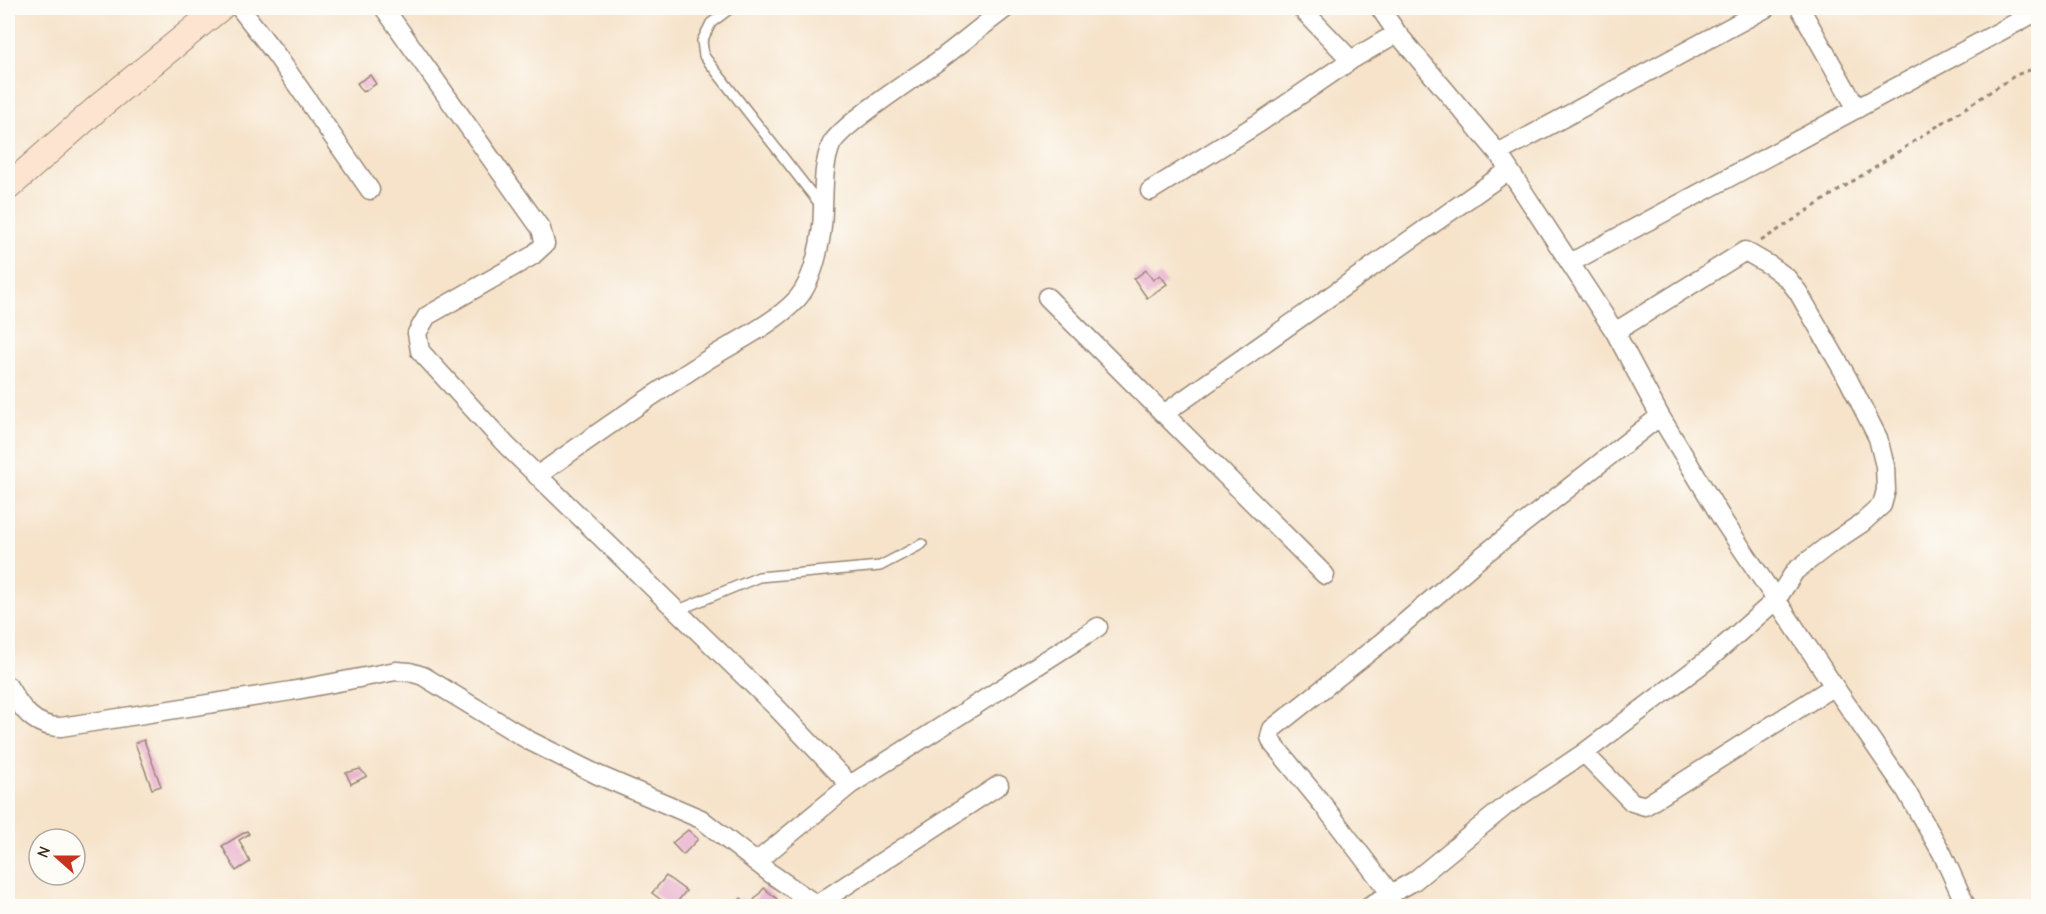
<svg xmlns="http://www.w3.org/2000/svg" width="2046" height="914" font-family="'Comic Neue',sans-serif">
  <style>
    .building { fill: #e8accb }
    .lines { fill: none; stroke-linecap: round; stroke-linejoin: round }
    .lane-casing { stroke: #988674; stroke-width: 12 }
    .street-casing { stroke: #988674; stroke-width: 21 }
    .secondary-casing { stroke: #988674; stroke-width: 28 }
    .path { stroke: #988674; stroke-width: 3; stroke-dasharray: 4.5 4.5; stroke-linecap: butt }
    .lane { stroke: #fff; stroke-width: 9 }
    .street { stroke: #fff; stroke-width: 18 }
    .secondary { stroke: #fde4d0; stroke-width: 26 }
  </style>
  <rect width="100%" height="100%" fill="#fdfcf7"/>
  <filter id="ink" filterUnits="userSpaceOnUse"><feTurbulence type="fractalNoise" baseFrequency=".0167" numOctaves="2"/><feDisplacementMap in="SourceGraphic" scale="12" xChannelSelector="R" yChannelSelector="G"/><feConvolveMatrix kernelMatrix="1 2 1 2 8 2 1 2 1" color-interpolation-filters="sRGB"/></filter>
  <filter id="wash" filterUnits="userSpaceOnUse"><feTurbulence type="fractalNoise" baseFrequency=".008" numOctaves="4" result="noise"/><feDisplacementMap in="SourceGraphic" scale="24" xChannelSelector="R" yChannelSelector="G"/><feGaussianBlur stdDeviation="1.35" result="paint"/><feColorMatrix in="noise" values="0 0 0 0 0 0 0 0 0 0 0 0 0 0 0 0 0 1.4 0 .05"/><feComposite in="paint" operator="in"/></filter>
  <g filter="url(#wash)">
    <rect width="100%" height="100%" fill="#f6e3ca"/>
    <g id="blocks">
      <!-- building -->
      <path class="building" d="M370,75l6,9 -13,8 -6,-9z
        M1146,270l7,10 7,-5 7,9 -20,14 -13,-19z
        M144,740l17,46 -9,3 -17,-46z
        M360,769l7,7 -16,8 -5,-11z
        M688,830l10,9 -15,16 -11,-12z
        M247,831l2,3 -10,6 11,22 -14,9 -14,-25z
        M666,876l20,15 -12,15h-5l-17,-13z
        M764,888l13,11 -6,7h-37l7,-8 9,7z"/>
    </g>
  </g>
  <g filter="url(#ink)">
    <use href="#blocks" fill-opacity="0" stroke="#988674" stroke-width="1.5"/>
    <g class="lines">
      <defs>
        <path id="lane" d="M731,8l-20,15 -9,18 2,15 118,151
          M676,611l83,-34 121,-11 42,-22"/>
        <path id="street" d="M240,8l37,48 93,134
          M384,8l157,221 4,15 -13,12 -105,60 -10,17 3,18 87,95 269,261 74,78 -94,77
          M1301,8l50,52 46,-27
          M1380,8l17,25 101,120 117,179 45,84 64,106 110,164 71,103 37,64 24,53
          M1800,8l57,101
          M1498,153l268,-145
          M1150,191l109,-68 92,-63
          M1570,263l468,-252
          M1047,297l278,278
          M1165,413l344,-243
          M537,476c56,-40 112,-79 170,-116 28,-18 67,-36 90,-61 18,-20 26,-65 26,-91 1,-21 0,-43 8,-63 9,-20 85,-68 107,-84 23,-17 45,-36 68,-53
          M8,686c13,22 25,41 53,41l230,-36 105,-20 14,1 13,4 107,65 68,34 103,44 69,54 48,33
          M1584,753l48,49 13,4 189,-120
          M850,785l248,-158
          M1390,893l-66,-87 -51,-62 -3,-7 2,-8 110,-87 99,-85 179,-141
          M816,905l183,-120
          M1369,906l45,-25 94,-77 76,-51 126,-95 67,-59 18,-28 34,-26 33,-22 20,-18 4,-15 -1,-24 -7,-28 -30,-59 -50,-87 -11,-14 -16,-12 -26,-15 -130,81"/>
        <path id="secondary" d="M8,187l93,-82 119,-97"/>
      </defs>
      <!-- lane casing -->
      <use href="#lane" class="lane-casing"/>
      <!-- street casing -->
      <use href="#street" class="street-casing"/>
      <!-- secondary casing -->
      <use href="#secondary" class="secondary-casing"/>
      <!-- path -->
      <path class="path" d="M1761,241l255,-166 22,-8"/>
      <!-- lane -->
      <use href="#lane" class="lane"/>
      <!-- street -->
      <use href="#street" class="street"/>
      <!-- secondary -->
      <use href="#secondary" class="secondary"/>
    </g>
  </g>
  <!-- margin -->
  <rect width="2046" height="914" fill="none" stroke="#fdfcf7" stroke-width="30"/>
  <!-- north arrow -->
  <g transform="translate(57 857) rotate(291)"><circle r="28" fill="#fdfcf7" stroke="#afa8a0" stroke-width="1.5"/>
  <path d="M0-4.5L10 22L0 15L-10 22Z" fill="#c8321e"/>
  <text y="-9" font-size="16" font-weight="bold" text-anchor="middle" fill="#3b2a1e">N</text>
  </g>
</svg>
